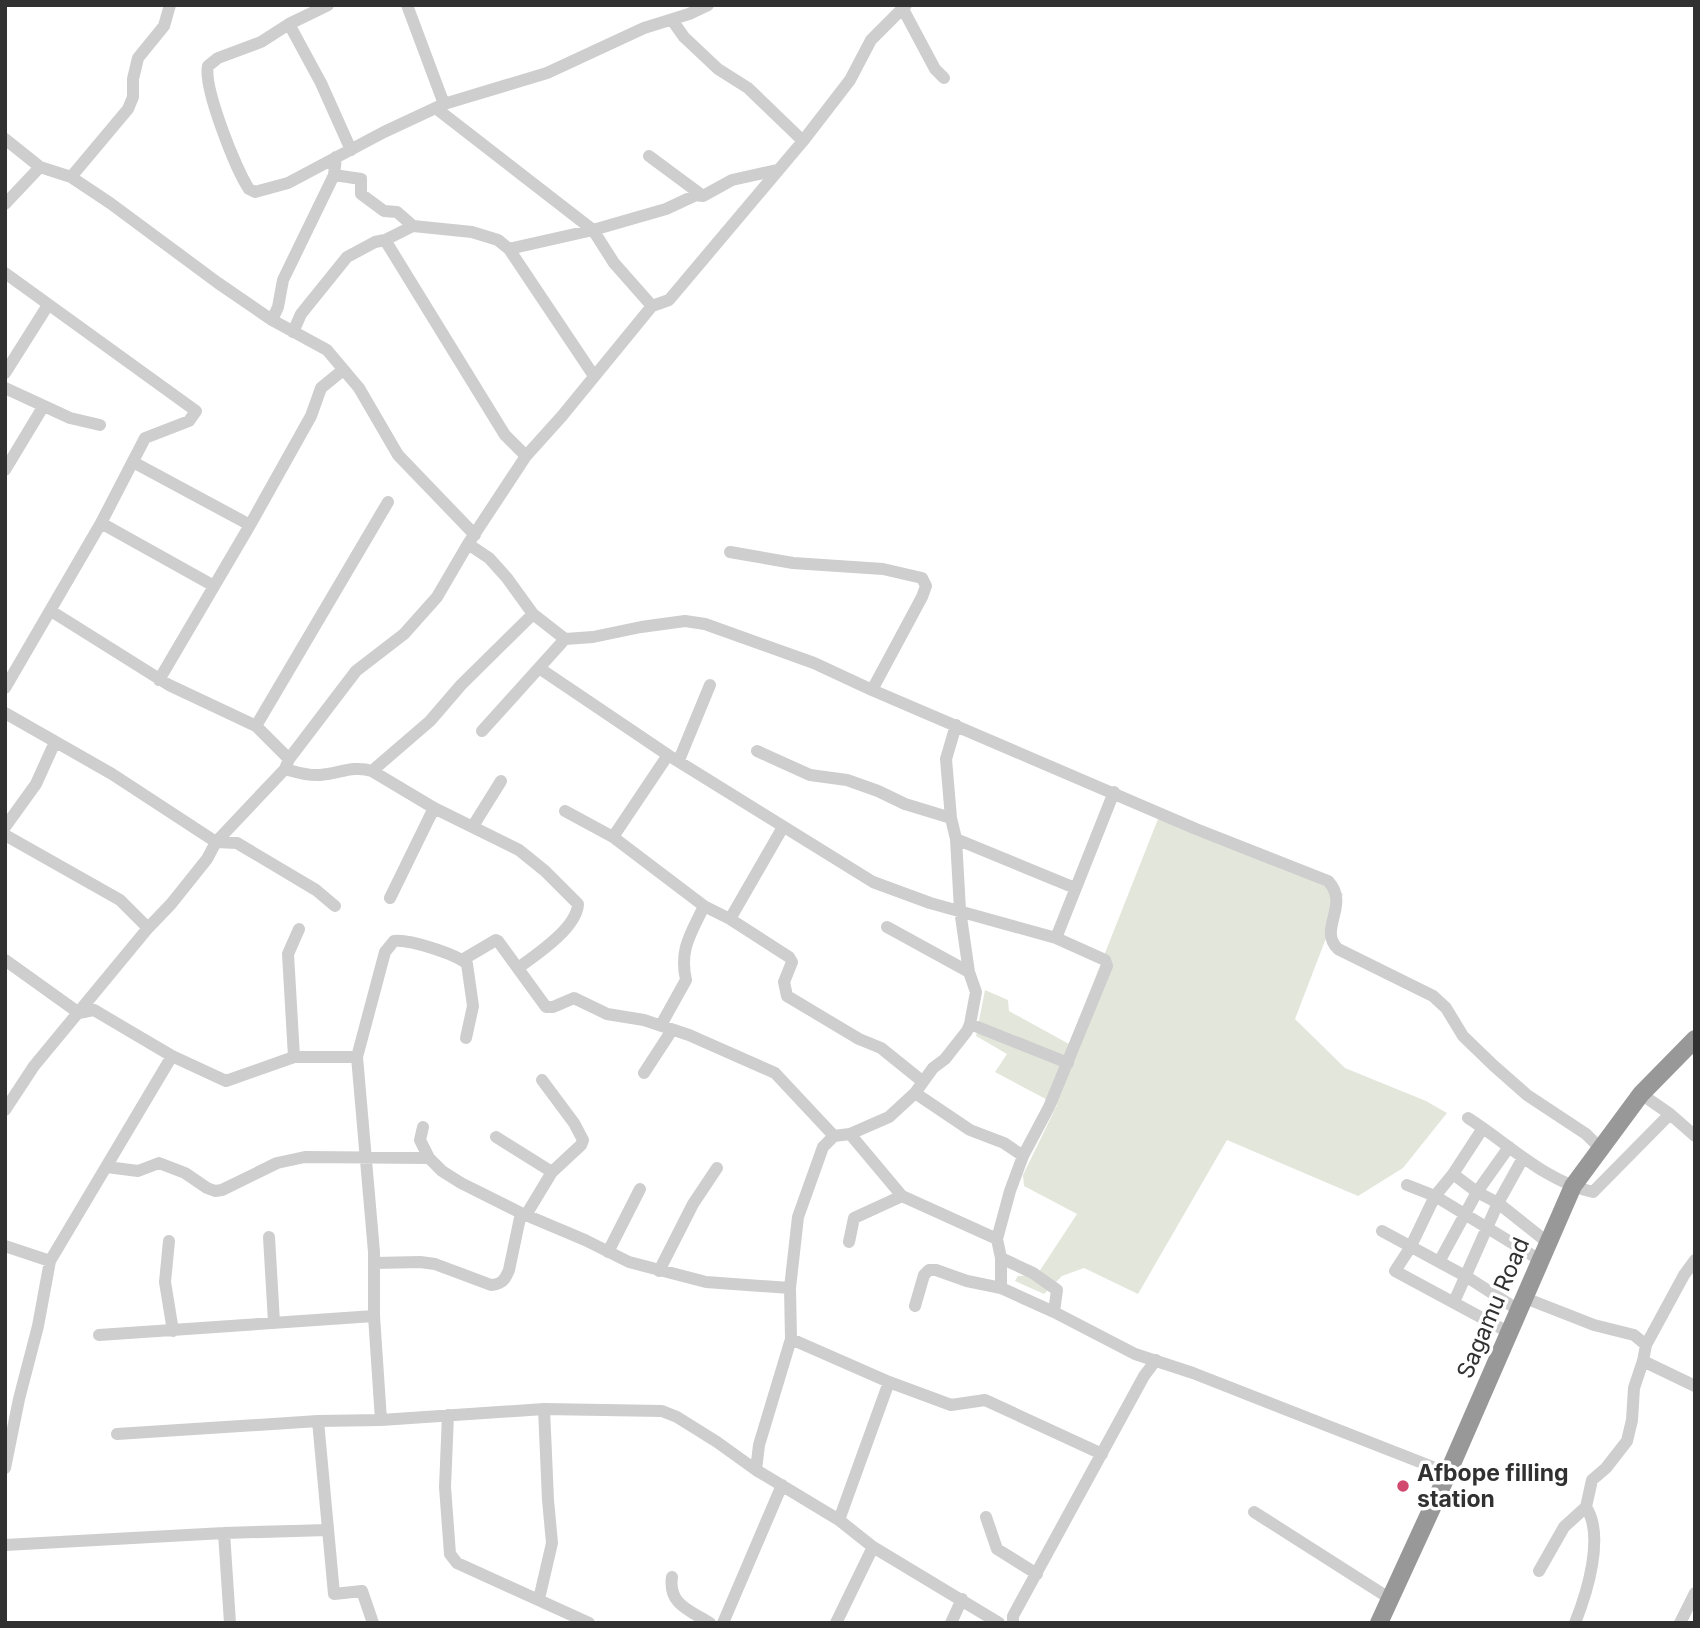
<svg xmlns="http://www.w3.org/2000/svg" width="1700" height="1628" font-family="Inter,sans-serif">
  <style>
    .green { fill: #e3e7db }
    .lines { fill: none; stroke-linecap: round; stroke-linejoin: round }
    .minor { stroke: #cecece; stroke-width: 12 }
    .highway { stroke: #989898; stroke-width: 18 }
    .poi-dot { fill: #d2496f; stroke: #fff; stroke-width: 2.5 }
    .labels { text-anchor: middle; stroke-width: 7; stroke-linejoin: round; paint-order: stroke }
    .street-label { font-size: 23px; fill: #313131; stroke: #fff }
    .poi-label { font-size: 23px; font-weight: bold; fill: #313131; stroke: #fff; text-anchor: start }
  </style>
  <rect width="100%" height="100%" fill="#fff"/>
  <!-- green -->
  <path class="green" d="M1160,814l183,80 -48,125 50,49 81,33 21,12 -44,55 -45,28 -131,-56 -89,154 -54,-26 -22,8 -18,18 -29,-13 3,-5 19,-1 40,-61 -53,-28 -1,-11 34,-70 -62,-33 12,-18 -31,-18 9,-46 23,10 1,11 60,33z"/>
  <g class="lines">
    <!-- minor -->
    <path class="minor" d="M328,5l-39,19 -28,18 -43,16 -10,8c-5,21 28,104 41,123l6,3 33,-9 96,-51 60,-28 103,-31 97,-45 45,-14 19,-9
      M407,5l37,99
      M903,9l32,60 9,9
      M672,20l12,17 34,32 30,19 55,53
      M289,24l32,59 30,67
      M437,109l156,121 21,33 38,43
      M5,139l35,28 31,10 39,26 108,80 54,37 55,30 32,38 39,67 77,80
      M649,156l54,40
      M334,175l27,4v15l23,17 13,1 16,14
      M71,177l57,-68 5,-12v-18l5,-21 26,-32 6,-21
      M5,204l35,-37
      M385,240l120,195 21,21
      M509,249l84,-19 73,-21 30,-14 7,1 29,-16 45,-10
      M5,273l191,138 -7,10 -44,17 -44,85 -96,165
      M272,320l6,-13 5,-27 51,-105 2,-18
      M293,332l8,-18 46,-57 28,-15 10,-2 28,-14 59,6 26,8 11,9 85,127
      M5,373l43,-68
      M5,388l65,30 30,7
      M133,462l117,63
      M5,470l38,-63
      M101,523l113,63
      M468,544l21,14 18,20 26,36 32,25 28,-2 48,-10 44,-6 20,3 109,39 58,27 324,139 132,52c23,24 -11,48 10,68l95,47 13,12 17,28 30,29 34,30 59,39 14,14
      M730,552l63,11 90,6 39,9 4,8 -4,11 -50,93
      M51,611l118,74 87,41 33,33
      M539,668l129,87
      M159,680l91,-155 61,-109 10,-28 22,-18
      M5,713l107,61 104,68 21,1 79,47 19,16
      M256,726l132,-224
      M482,731l83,-92
      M757,751l53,24 37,5 31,11 27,13 46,14
      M679,760l31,-75
      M285,769c11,3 23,7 35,6 18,-1 33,-10 52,-4l62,37 85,42 26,21 33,33c-1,24 -42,51 -60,64
      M372,771l58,-50 31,-36 72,-71
      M565,811l48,26 91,69c-13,28 -25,43 -18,74l-25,45
      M473,826l28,-45
      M5,827l31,-43 19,-42
      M5,835l115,65 28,28
      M613,837l55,-82 205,127 57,21 126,35 49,22 2,6 -58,141 -26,49 -13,35 -13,48 4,19v30l53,24 81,42 58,19 255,100
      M956,839l119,49
      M390,898l44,-90
      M704,906l26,13 59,38 3,5 -8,20 3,14 72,43 22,9 41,33
      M730,919l53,-92
      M887,927l82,45
      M1056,938l58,-146
      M5,960l74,53 15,-3 78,46 54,25 68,-24h63l17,195v64l7,104
      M462,960l34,-20 2,1 48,66h7l21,-9 33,16 37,6 45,15 86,38 59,63
      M970,1024l98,39
      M294,1057l-6,-103 11,-25
      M357,1057l28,-105 9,-11c15,-2 62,13 73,23l6,42 -7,32
      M644,1073l28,-43
      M915,1093l55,37 34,13 19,13
      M1641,1094l29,20 25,22
      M5,1110l29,-44 114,-138 23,-24 36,-45 9,-17 69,-73 4,-10 67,-88 48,-37 33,-37 31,-53 58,-88 36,-40 90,-110 17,-6 134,-159 47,-61 21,-40 35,-35
      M1468,1118c41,26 76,63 125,74l77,-78
      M423,1127l-3,13 9,18
      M1483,1128l-30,46 -18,22 -25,52 -15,23 115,62
      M850,1134l52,62 95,43
      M496,1137l56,35
      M107,1167l31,4 21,-8 26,10 22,15 8,3 7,-1 55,-27 28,-6 124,1 13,13 19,12 60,30 64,27 44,22 77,20 84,6
      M1453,1174l24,18 21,11 49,39
      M1407,1185l28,11 105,64
      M526,1215l26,-43 29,-27 2,-5 -9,-17 -32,-43
      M1382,1231l85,46 53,34
      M269,1237l5,85
      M169,1241l-4,41 8,49
      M849,1242l5,-24 48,-22
      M5,1246l45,15
      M608,1252l32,-63
      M1001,1258l32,15 24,17 -3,22
      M1439,1262l38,-70 32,-45
      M374,1263l46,-1 15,2 56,21c11,-1 14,-5 18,-15l12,-57
      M659,1271l34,-67 24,-36
      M1525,1298l69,27 40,10 12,10 -3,16 52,25
      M1454,1302l44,-99 25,-45
      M915,1306l9,-31 5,-5h7l31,11 34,7
      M99,1335l275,-19
      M791,1339l98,43 62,23 34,-5 117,54
      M1646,1345l38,-70 11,-15
      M448,1415l-3,72 5,67 7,9 132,60
      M318,1421l63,-1 163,-11 118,2 15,6 40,25 39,28 83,50 34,27 126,76
      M117,1434l201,-13 16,173 28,-3 11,32
      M5,1468l14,-69 19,-73 12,-65 122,-205
      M756,1470l3,-25 32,-106 -1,-51 8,-71 25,-70 11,-11 16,-2 39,-17 26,-24 18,-25 12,-9 22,-28 3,-7 6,-32 -7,-20 -9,-62 -4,-71 -5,-21 -5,-59 10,-34
      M1254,1512l135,86
      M986,1517l11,32 40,25
      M839,1520l50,-138
      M224,1533l6,90
      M5,1545l219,-12 103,-3
      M1539,1571l25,-44 22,-20
      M672,1577c-4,27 17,33 38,46
      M539,1599l13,-56 -4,-43 -4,-91
      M723,1623l59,-138
      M836,1623l37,-76
      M951,1623l11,-24
      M1013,1623v-7l131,-240 12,-16
      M1575,1623c12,-30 30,-87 11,-116l6,-27 14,-12 21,-27 5,-21 2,-32 9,-27
      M1680,1623l15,-30"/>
    <!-- highway -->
    <path class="highway" d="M1379,1623l69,-150 125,-287 68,-92 54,-55"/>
  </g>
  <!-- markers -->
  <circle class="poi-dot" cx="1403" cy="1486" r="7"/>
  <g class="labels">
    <!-- street labels -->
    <g class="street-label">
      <text transform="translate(1493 1308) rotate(-67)" y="8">Sagamu Road</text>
    </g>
    <!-- poi labels -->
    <g class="poi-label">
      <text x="1417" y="1481">Afbope filling<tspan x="1417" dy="26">station</tspan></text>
    </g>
  </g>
  <!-- border -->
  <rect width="1700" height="1628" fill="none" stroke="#313131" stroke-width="14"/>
</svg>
